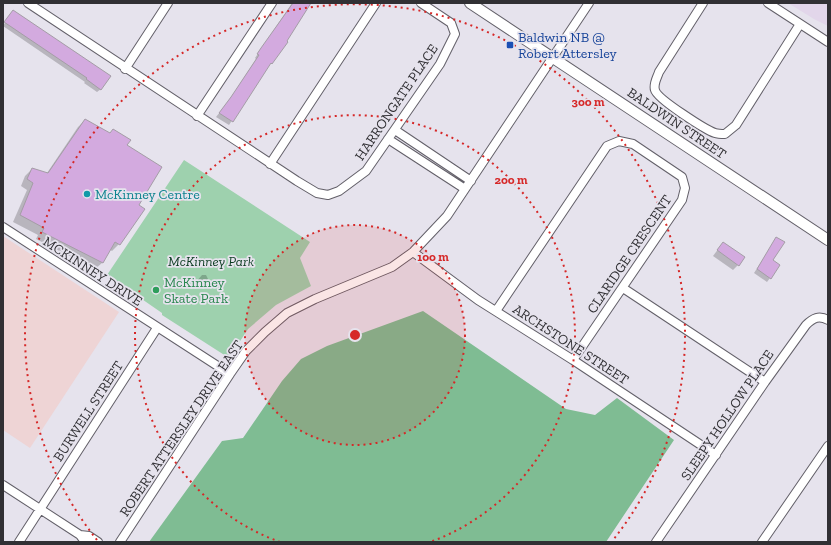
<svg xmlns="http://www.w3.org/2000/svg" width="831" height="545" font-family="'Zilla Slab',serif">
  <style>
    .industrial { fill: #eed4d5 }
    .education { fill: #e2d6ea }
    .green { fill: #9ed1ae }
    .forest { fill: #7fbc93 }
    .shadow { fill: #0003 }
    .building { fill: #d3aadf; stroke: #a49da6 }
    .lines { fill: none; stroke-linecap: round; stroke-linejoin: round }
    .minor-casing { stroke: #636069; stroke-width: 10 }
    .major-casing { stroke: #636069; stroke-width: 12 }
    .minor { stroke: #fff; stroke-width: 8 }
    .major { stroke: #fff; stroke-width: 10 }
    .ring { fill: none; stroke: #d62828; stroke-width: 2; stroke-dasharray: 2 4 }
    .transit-dot { fill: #1a4fb4; stroke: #e6e3ed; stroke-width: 1.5 }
    .culture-dot { fill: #0f9aa8; stroke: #e6e3ed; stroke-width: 1.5 }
    .leisure-dot { fill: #2e9e5b; stroke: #e6e3ed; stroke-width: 1.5 }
    .labels { text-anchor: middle; stroke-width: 3.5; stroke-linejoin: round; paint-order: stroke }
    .transit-label { font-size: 14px; fill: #164399; stroke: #e6e3ed; text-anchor: start }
    .street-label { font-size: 14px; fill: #313034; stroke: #e6e3ed }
    .culture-label { font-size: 14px; fill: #0d838f; stroke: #e6e3ed; text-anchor: start }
    .park-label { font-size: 14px; font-style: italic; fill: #0a3b20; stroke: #e6e3ed }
    .leisure-label { font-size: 14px; fill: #27864d; stroke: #e6e3ed; text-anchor: start }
    .centre { fill: #d62828; stroke: #e6e3ed; stroke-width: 2 }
    .ring-label { font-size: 12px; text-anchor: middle; font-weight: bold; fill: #d62828; stroke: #e6e3ed; stroke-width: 3.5; stroke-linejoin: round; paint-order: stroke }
  </style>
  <rect width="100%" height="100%" fill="#e6e3ed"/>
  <!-- industrial -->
  <path class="industrial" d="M3,236l116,76 -89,136 -27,-18z"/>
  <!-- education -->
  <path class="education" d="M788,3h40v23l-14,-7z"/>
  <!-- green -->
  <path class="green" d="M184,160l126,82 -10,16 11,28 -35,19 -28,24 -19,29 -67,-43v-2l-55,-38z"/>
  <!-- forest -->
  <path class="forest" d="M423,311l143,98 29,6 22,-17 57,42 -68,102h-457l73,-101 21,-3 39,-57 19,-22 26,-13z"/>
  <!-- shadow -->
  <path class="shadow" d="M292,3h17l-24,38 1,1 -18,24 -39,59 -13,-8 12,-15 28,-43 -1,-1 4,-6z
    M10,14l91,75 -4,3 -13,-9 1,-1 -82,-56z
    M85,120l40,25 13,60 -19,39 -7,7 -3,-2 -7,14 -7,6 -59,-30 2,-4 -25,-13 14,-32 -6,-4 4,-10 7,-7 15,4 31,-46z
    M777,238l-7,40 -3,4 -13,-9z
    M719,248l19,17 -5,5 -20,-14z
    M202,275h4l2,4 -6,7h-4l-2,-4z"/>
  <!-- building -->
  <path class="building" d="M293,3h18l-24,38 1,1 -16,22 -1,-1 -38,59 -14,-9 12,-16 28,-42 -2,-1 4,-6z
    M13,10l98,66 -10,14 -15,-11 1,-1 -83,-56z
    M85,119l25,14 3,-4 18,11 -4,5 35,22 -23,38 6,4 -25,36 -5,-3 -12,21 -61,-31 2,-4 -24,-13 13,-32 -6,-4 5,-11 16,5z
    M776,237l9,5 -12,18 7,5 -9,14 -14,-10z
    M723,242l22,15 -6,9 -22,-16z"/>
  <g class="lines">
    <defs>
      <path id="minor" d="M28,3l269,178 20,12 11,2 11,-4 27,-20 74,-107 15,-30 -4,-11 -30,-20
        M703,3l-44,69c-2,6 -6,12 -4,18 2,9 51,40 60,43 3,1 7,1 10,1l11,-9 64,-101
        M768,3l60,39
        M125,69l43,-66
        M197,116l75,-113
        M395,130l76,51
        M388,139l77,50
        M270,164l106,-161
        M3,227l227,147
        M413,252l65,48 95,60 143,95
        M623,288l142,94
        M496,311l111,-165 12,-5 14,3 49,33 3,11 -3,12 -109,160
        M3,485l77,50 5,7
        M80,535l9,1 9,6
        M19,542l138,-214
        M120,542l110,-168 16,-23 19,-19 22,-19 28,-14 77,-32 21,-15 34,-36 142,-213
        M656,542l109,-160 41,-57c7,-7 13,-10 22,-5
        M762,542l66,-96"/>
      <path id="major" d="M470,3l358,237"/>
    </defs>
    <!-- minor casing -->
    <use href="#minor" class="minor-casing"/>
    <!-- major casing -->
    <use href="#major" class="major-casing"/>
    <!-- minor -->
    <use href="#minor" class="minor"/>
    <!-- major -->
    <use href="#major" class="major"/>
  </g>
  <!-- distance rings -->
  <circle cx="355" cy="335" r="110" fill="#d62828" fill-opacity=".12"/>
  <g class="ring">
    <circle cx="355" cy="335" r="110"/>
    <path d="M280 542A220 220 0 1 1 430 542"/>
    <path d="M97 540A330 330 0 1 1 613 540"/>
  </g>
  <!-- markers -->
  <rect class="transit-dot" x="506" y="41" width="8" height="8" rx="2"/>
  <circle class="culture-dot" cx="87" cy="194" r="4"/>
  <circle class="leisure-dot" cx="156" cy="290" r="4"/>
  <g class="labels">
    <!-- transit labels -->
    <g class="transit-label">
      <text x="518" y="42">Baldwin NB @<tspan x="518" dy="16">Robert Attersley</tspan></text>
    </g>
    <!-- street labels -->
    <g class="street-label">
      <text transform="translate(396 102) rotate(-56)" y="5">HARRONGATE PLACE</text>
      <text transform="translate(677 123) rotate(34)" y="5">BALDWIN STREET</text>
      <text transform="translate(629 254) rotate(-56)" y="5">CLARIDGE CRESCENT</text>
      <text transform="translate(93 271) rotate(33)" y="5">MCKINNEY DRIVE</text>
      <text transform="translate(571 344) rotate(33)" y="5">ARCHSTONE STREET</text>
      <text transform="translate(88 411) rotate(-57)" y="5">BURWELL STREET</text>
      <text transform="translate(727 415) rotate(-56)" y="5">SLEEPY HOLLOW PLACE</text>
      <text transform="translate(181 428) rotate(-56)" y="5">ROBERT ATTERSLEY DRIVE EAST</text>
    </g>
    <!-- culture labels -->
    <g class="culture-label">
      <text x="95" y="199">McKinney Centre</text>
    </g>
    <!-- park labels -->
    <g class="park-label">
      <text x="211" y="266">McKinney Park</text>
    </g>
    <!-- leisure labels -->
    <g class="leisure-label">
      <text x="164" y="287">McKinney<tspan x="164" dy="16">Skate Park</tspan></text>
    </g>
  </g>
  <circle cx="355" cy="335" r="6" class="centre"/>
  <g class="ring-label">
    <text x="588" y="106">300 m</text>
    <text x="511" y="184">200 m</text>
    <text x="433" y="261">100 m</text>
  </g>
  <!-- border -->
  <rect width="831" height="545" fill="none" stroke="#313034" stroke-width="8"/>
</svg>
